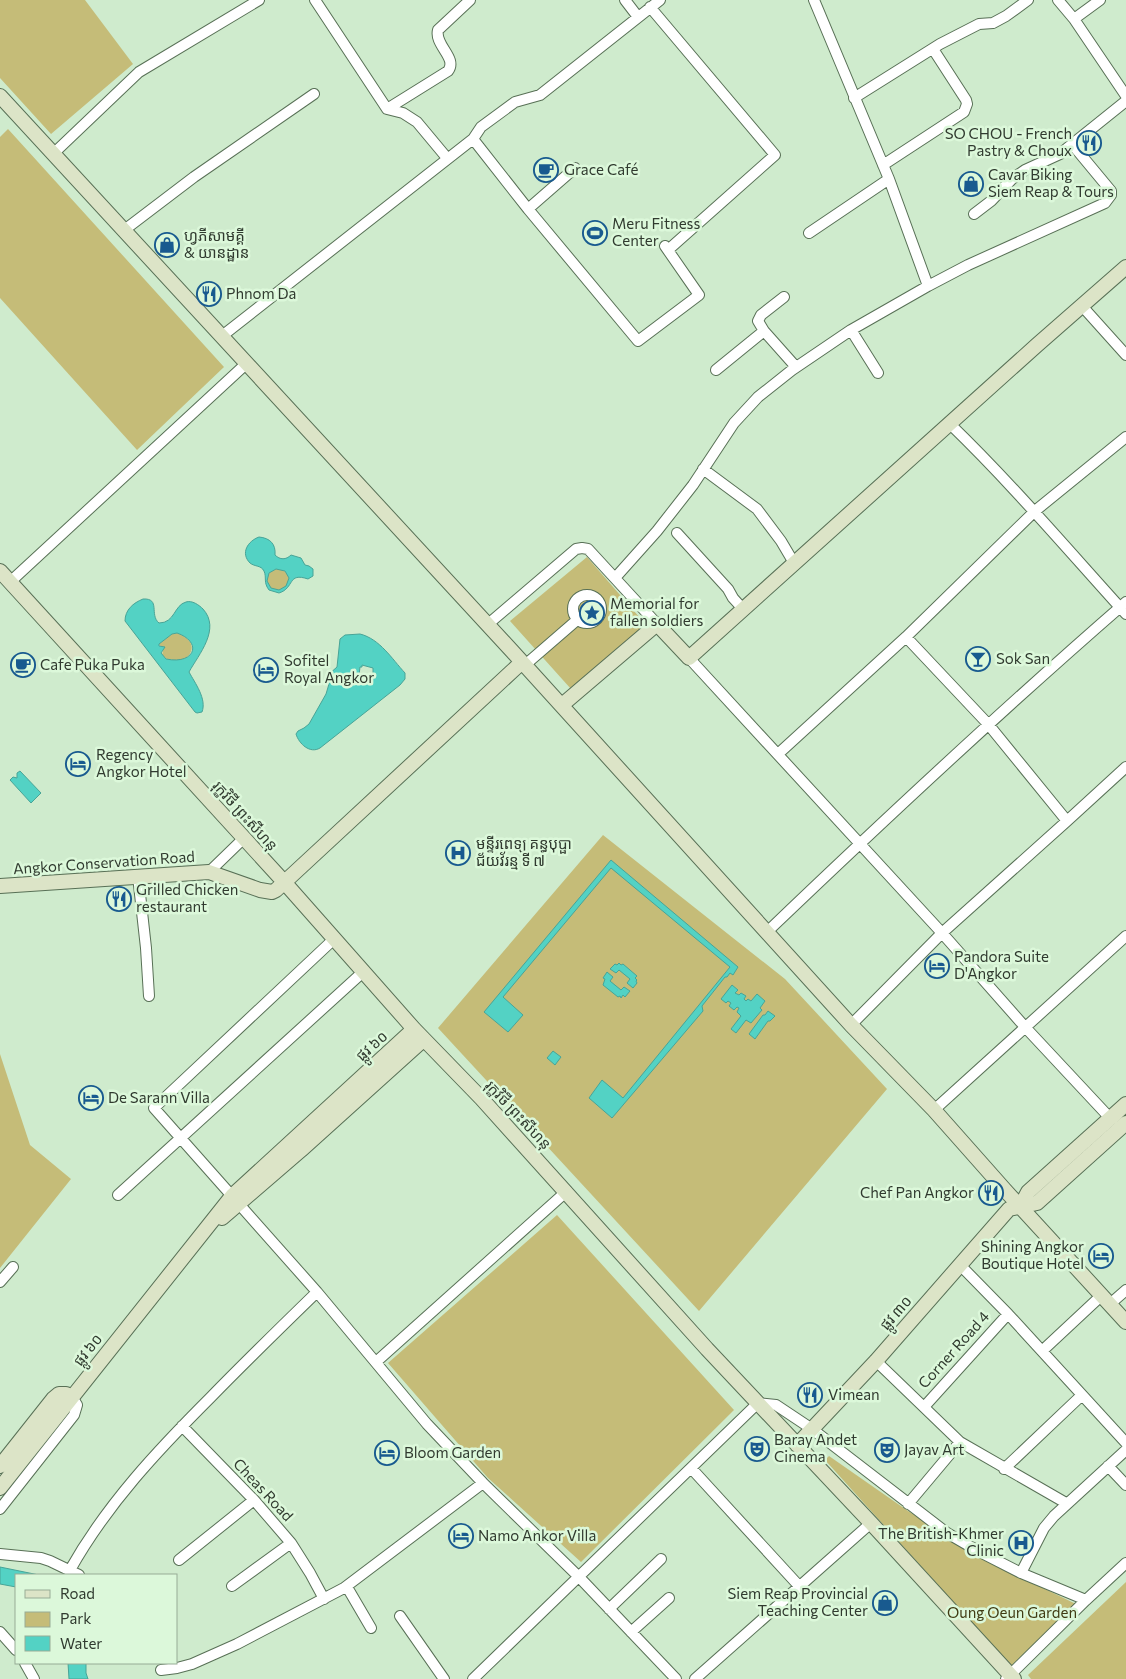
<svg xmlns="http://www.w3.org/2000/svg" width="1126" height="1679" font-family="Commissioner,'Noto Sans Khmer',sans-serif">
  <style>
    .green { fill: #c5bc78 }
    .water { fill: #53d2c4; stroke: #48a497; fill-rule: evenodd }
    .lines { fill: none; stroke-linecap: round; stroke-linejoin: round }
    .street-casing { stroke: #587056; stroke-width: 12 }
    .secondary-casing { stroke: #587056; stroke-width: 16 }
    .street { stroke: #fff; stroke-width: 10 }
    .secondary { stroke: #dce4c7; stroke-width: 14 }
    .labels { text-anchor: middle; stroke-width: 5; stroke-linejoin: round; paint-order: stroke }
    .poi-label { font-size: 15px; fill: #303a2f; stroke: #dcf8da; text-anchor: start }
    .street-label { font-size: 15px; fill: #303a2f; stroke: #dcf8da }
    .park-label { font-size: 15px; fill: #403b13; stroke: #dcf8da }
  </style>
  <rect width="100%" height="100%" fill="#cfebcd"/>
  <!-- green -->
  <path class="green" d="M0,0h85l48,64 -82,70 -51,-56z
    M8,129l216,238 -87,83 -137,-152v-161z
    M587,557l60,69 -76,63 -61,-68z
    M267 580a11 11 0 1 1 22 0a11 11 0 1 1-22 0Z
    M177,633c33,12 3,41 -15,22l1,-5 -4,-6 13,-10z
    M603,835l182,144 102,110 -188,222 -261,-283z
    M0,1054l30,91 41,34 -71,89z
    M557,1215l177,195 -153,152 -93,-84 -100,-115z
    M829,1456l79,55 83,52 85,41 -65,62 -186,-206z
    M1126,1582v97h-95l-3,-4z"/>
  <!-- water -->
  <path class="water" d="M259,537c11,1 17,7 16,18 5,5 11,5 16,0l10,3 4,7 4,1 4,3v7l-5,3c-21,-7 -13,9 -29,14l-10,-3c-6,-8 -2,-12 -5,-19 -3,-6 -9,-4 -14,-8 -10,-10 -2,-22 9,-26zM276,569l9,2 4,7 -3,8 -7,4 -8,-2 -4,-7 2,-8z
    M143,599c18,-1 6,16 16,24 16,0 15,-18 27,-21 6,-2 13,3 17,7 18,20 -4,45 -14,63 6,11 18,27 13,40l-5,1 -2,-1 -70,-91c0,-11 8,-18 18,-22zM177,633c26,9 18,32 -11,26l-5,-6 4,-6 -6,-1v-2l13,-10z
    M360,634c20,5 32,25 45,39v6l-5,6 -80,63c-10,6 -21,-4 -24,-14l2,-3 6,-3 5,-4 17,-30 3,-10 -1,-9 9,-8 3,-28 5,-4zM362,665l11,3v8h-3v3l-9,-1v-2l-2,-1 1,-8h2z
    M20,771l21,22 -10,10 -21,-23 3,-3 4,1v-5z
    M611,860l127,107 -5,8 -3,-2 -3,4h-2l-23,29 1,5 -91,107 -23,-20 13,-18 21,18 107,-131 -119,-99 -108,129 20,18 -15,17 -24,-20z
    M619,963l2,2 2,-1 14,12 -2,2 2,2 -1,1 1,2 -4,5 -6,-5 3,-4 -11,-9 -3,3 -6,-4 5,-5 2,1z
    M607,972l6,5 -3,4 11,9 3,-3 6,4 -5,6 -2,-2 -2,3 -1,-2 -2,1 -15,-12 2,-6 -2,-1z
    M732,985l6,5 -3,3 4,2 2,-2 5,3 -2,3 2,2 2,-2 3,2 6,-7 8,7 -5,7 2,2 -11,13 -5,-3 -10,13 -5,-4 10,-13 -4,-4 2,-4 -2,-1 -3,3 -5,-4 2,-3 -3,-2 -2,2 -5,-4z
    M768,1011l7,5 -5,5h-2l-13,18 -6,-5 14,-19h2z
    M553,1051l8,6 -6,8 -8,-7z
    M0,1567l39,8h-23v12l-16,-3z
    M68,1663h18v10l2,6h-19z"/>
  <g class="lines">
    <defs>
      <path id="street" d="M315,0l72,109 16,4 14,9 30,36
        M625,0l13,17
        M814,0l75,179 39,107
        M1058,0l16,19 52,77
        M650,7l125,148 -107,95
        M1074,19l26,-19
        M854,98l86,-54 39,-20 14,-1 13,-7 22,-16
        M387,109l61,-38c10,-13 -14,-26 -10,-41l32,-30
        M473,139l8,-12 34,-25 25,-7 120,-95
        M53,154l86,-82 120,-72
        M883,165l81,-53 3,-8 -1,-4 -33,-51
        M528,209l47,-41
        M974,214l17,-13 21,-22 13,-9 35,-16 66,-53
        M123,231l71,-54 120,-83
        M809,233l80,-54
        M784,297l-23,18 -3,6 6,10 32,36
        M1082,306l44,49
        M851,330l27,43
        M222,336l251,-197 55,70 110,132 61,-46 -34,-49
        M716,370l48,-39
        M950,424c62,60 118,126 176,190
        M703,469l54,40 24,32 13,22
        M677,533l51,56 5,9 10,11
        M615,578l42,-47 36,-46 41,-62 24,-26 34,-27 59,-40 77,-44 40,-21 137,-62 6,-8v-4l-39,-47
        M10,582l237,-219
        M573 609a14 14 0 1 1 28 0a14 14 0 1 1-28 0Z
        M487,625l89,-76 6,-1 6,1 69,75
        M906,637l82,87 79,97
        M689,658l253,275 83,94 85,91
        M525,665l52,-45
        M778,754l128,-117 129,-126 91,-74
        M209,872l34,-33
        M138,876l8,72 3,48
        M768,931c117,-112 236,-223 358,-329
        M851,1025l91,-92 125,-112 59,-54
        M934,1110l192,-174
        M118,1195l245,-223
        M232,1196l-78,-88 180,-169
        M239,1204l78,88 110,132 56,59 96,94 97,102
        M960,1265l48,49 118,129
        M0,1282l13,-15
        M1110,1304l16,-14
        M1042,1351l60,-56
        M876,1361l84,81 106,61
        M376,1362l191,-171
        M924,1407l84,-93
        M182,1426l72,74 37,43 -59,43
        M1108,1466l18,19
        M691,1468l109,119
        M1004,1469l78,-74
        M908,1504l52,-62
        M0,1509l74,-94 3,-10 -5,-8
        M291,1543l19,30 14,26
        M0,1554l41,4 9,3 29,14
        M179,1560l75,-60
        M70,1570c37,-66 88,-120 141,-173 35,-36 70,-70 106,-105
        M1021,1573l23,-45 10,-12 72,-66
        M347,1587l24,41
        M609,1609l52,-50
        M400,1616l44,63
        M0,1632l16,18
        M631,1632l38,-34
        M25,1663l9,16
        M161,1670l16,-2 15,-4 45,-20 107,-56 139,-105
        M473,1679l285,-276 18,2 36,24 135,104 31,18 43,22 65,27
        M695,1679l176,-156
        M1006,1679l80,-79 40,-37"/>
      <path id="secondary" d="M0,96l512,555 339,374 83,85 70,79 122,133
        M0,571l285,312 129,146 67,69 226,251 164,174 143,156
        M562,705l95,-81 32,34 348,-313 89,-78
        M0,886l209,-14 51,18 12,2 4,-2 246,-228
        M1020,1207l8,-15 98,-88
        M222,1218l79,-68 122,-110
        M797,1445l79,-84 133,-152 28,-6 89,-80
        M0,1466l53,-67 6,-5h7l6,3
        M0,1488l232,-292 182,-167"/>
    </defs>
    <!-- street casing -->
    <use href="#street" class="street-casing"/>
    <!-- secondary casing -->
    <use href="#secondary" class="secondary-casing"/>
    <!-- street -->
    <use href="#street" class="street"/>
    <!-- secondary -->
    <use href="#secondary" class="secondary"/>
  </g>
  <!-- icons -->
  <defs>
    <symbol id="restaurant-ring" viewBox="-11 -11 22 22"><circle r="9.5" fill="#dcf8da" stroke="#185a8f" stroke-width="1.5"/><path d="M-5-6h1v4h1v-4h1v4h1v-4h1v5L-1.5 .5V6h-2V.5L-5-1ZM5-6V6H3V1.5H1.5Q1.5-4 5-6Z" fill="#185a8f"/></symbol>
    <symbol id="cafe-ring" viewBox="-11 -11 22 22"><circle r="9.5" fill="#dcf8da" stroke="#185a8f" stroke-width="1.5"/><path d="M-5.5-4.5H6V0H3Q3 3.5 0 3.5H-2.5Q-5.5 3.5-5.5 0ZM3-3.2v2h1.7v-2ZM-6 4.5H4V6H-6Z" fill="#185a8f"/></symbol>
    <symbol id="shop-ring" viewBox="-11 -11 22 22"><circle r="9.5" fill="#dcf8da" stroke="#185a8f" stroke-width="1.5"/><path d="M-5-2.5h2.3a2.7 3.5 0 0 1 5.4 0H5L5.5 6h-11ZM-1.5-2.5h3a1.5 2.3 0 0 0-3 0Z" fill="#185a8f"/></symbol>
    <symbol id="stadium-ring" viewBox="-11 -11 22 22"><circle r="9.5" fill="#dcf8da" stroke="#185a8f" stroke-width="1.5"/><path d="M0-5a6.5 5 0 1 0 0 10a6.5 5 0 1 0 0-10ZM-3.5-1.8h7v3.6h-7Z" fill="#185a8f"/></symbol>
    <symbol id="sight-ring" viewBox="-11 -11 22 22"><circle r="9.5" fill="#dcf8da" stroke="#185a8f" stroke-width="1.5"/><path d="M0-6L1.8-2.2L6-1.7L2.9 1.2L3.7 5.4L0 3.3L-3.7 5.4L-2.9 1.2L-6-1.7L-1.8-2.2Z" fill="#185a8f"/></symbol>
    <symbol id="bar-ring" viewBox="-11 -11 22 22"><circle r="9.5" fill="#dcf8da" stroke="#185a8f" stroke-width="1.5"/><path d="M-6-5H6L.8 .8V4.5H3.5V6h-7V4.5H-.8V.8Z" fill="#185a8f"/></symbol>
    <symbol id="hotel-ring" viewBox="-11 -11 22 22"><circle r="9.5" fill="#dcf8da" stroke="#185a8f" stroke-width="1.5"/><path d="M-6-4.5h1.5V1H6V5H4.5V3h-9V5H-6ZM-4 0a1.8 1.8 0 1 1 3.6 0ZM.5 0V-2.5h3Q6-2.5 6 0Z" fill="#185a8f"/></symbol>
    <symbol id="hospital-ring" viewBox="-11 -11 22 22"><circle r="9.5" fill="#dcf8da" stroke="#185a8f" stroke-width="1.5"/><path d="M-5-5h3v3.5h4V-5h3V5h-3V1.5h-4V5h-3Z" fill="#185a8f"/></symbol>
    <symbol id="theatre-ring" viewBox="-11 -11 22 22"><circle r="9.5" fill="#dcf8da" stroke="#185a8f" stroke-width="1.5"/><path d="M-5-5.5Q0-4 5-5.5V0Q5 5 0 6Q-5 5-5 0ZM-3.3-2.5H-1v1.5H-3.3ZM1-2.5H3.3v1.5H1ZM-2.8 1Q0 5.5 2.8 1Z" fill="#185a8f"/></symbol>
  </defs>
  <g fill-rule="evenodd">
    <use href="#restaurant-ring" x="1075" y="129" width="28" height="28"/>
    <use href="#cafe-ring" x="532" y="156" width="28" height="28"/>
    <use href="#shop-ring" x="957" y="170" width="28" height="28"/>
    <use href="#stadium-ring" x="581" y="219" width="28" height="28"/>
    <use href="#shop-ring" x="153" y="231" width="28" height="28"/>
    <use href="#restaurant-ring" x="195" y="280" width="28" height="28"/>
    <use href="#sight-ring" x="578" y="599" width="28" height="28"/>
    <use href="#bar-ring" x="964" y="645" width="28" height="28"/>
    <use href="#cafe-ring" x="9" y="651" width="28" height="28"/>
    <use href="#hotel-ring" x="252" y="656" width="28" height="28"/>
    <use href="#hotel-ring" x="64" y="750" width="28" height="28"/>
    <use href="#hospital-ring" x="444" y="839" width="28" height="28"/>
    <use href="#restaurant-ring" x="105" y="885" width="28" height="28"/>
    <use href="#hotel-ring" x="923" y="952" width="28" height="28"/>
    <use href="#hotel-ring" x="77" y="1084" width="28" height="28"/>
    <use href="#restaurant-ring" x="977" y="1179" width="28" height="28"/>
    <use href="#hotel-ring" x="1087" y="1242" width="28" height="28"/>
    <use href="#restaurant-ring" x="796" y="1381" width="28" height="28"/>
    <use href="#theatre-ring" x="743" y="1435" width="28" height="28"/>
    <use href="#theatre-ring" x="873" y="1436" width="28" height="28"/>
    <use href="#hotel-ring" x="373" y="1439" width="28" height="28"/>
    <use href="#hotel-ring" x="447" y="1522" width="28" height="28"/>
    <use href="#hospital-ring" x="1007" y="1529" width="28" height="28"/>
    <use href="#shop-ring" x="871" y="1589" width="28" height="28"/>
  </g>
  <g class="labels">
    <!-- poi labels -->
    <g class="poi-label">
      <text x="1072" y="139" text-anchor="end">SO CHOU - French<tspan x="1072" dy="17">Pastry &amp; Choux</tspan></text>
      <text x="564" y="175">Grace Café</text>
      <text x="988" y="180">Cavar Biking<tspan x="988" dy="17">Siem Reap &amp; Tours</tspan></text>
      <text x="612" y="229">Meru Fitness<tspan x="612" dy="17">Center</tspan></text>
      <text x="184" y="241">ហ្វភីសាមគ្គី<tspan x="184" dy="17">&amp; យានដ្ឋាន</tspan></text>
      <text x="226" y="299">Phnom Da</text>
      <text x="610" y="609">Memorial for<tspan x="610" dy="17">fallen soldiers</tspan></text>
      <text x="996" y="664">Sok San</text>
      <text x="284" y="666">Sofitel<tspan x="284" dy="17">Royal Angkor</tspan></text>
      <text x="40" y="670">Cafe Puka Puka</text>
      <text x="96" y="760">Regency<tspan x="96" dy="17">Angkor Hotel</tspan></text>
      <text x="476" y="849">មន្ទីរពេទ្យ គន្ធបុប្ផា<tspan x="476" dy="17">ជ័យវ័រន្ម ទី ៧</tspan></text>
      <text x="136" y="895">Grilled Chicken<tspan x="136" dy="17">restaurant</tspan></text>
      <text x="954" y="962">Pandora Suite<tspan x="954" dy="17">D'Angkor</tspan></text>
      <text x="108" y="1103">De Sarann Villa</text>
      <text x="974" y="1198" text-anchor="end">Chef Pan Angkor</text>
      <text x="1084" y="1252" text-anchor="end">Shining Angkor<tspan x="1084" dy="17">Boutique Hotel</tspan></text>
      <text x="828" y="1400">Vimean</text>
      <text x="774" y="1445">Baray Andet<tspan x="774" dy="17">Cinema</tspan></text>
      <text x="904" y="1455">Jayav Art</text>
      <text x="404" y="1458">Bloom Garden</text>
      <text x="1004" y="1539" text-anchor="end">The British-Khmer<tspan x="1004" dy="17">Clinic</tspan></text>
      <text x="478" y="1541">Namo Ankor Villa</text>
      <text x="868" y="1599" text-anchor="end">Siem Reap Provincial<tspan x="868" dy="17">Teaching Center</tspan></text>
    </g>
    <!-- street labels -->
    <g class="street-label">
      <text transform="translate(245 816) rotate(48)" y="5">រុក្ខវិថី ព្រះសីហនុ</text>
      <text transform="translate(104 863) rotate(-4)" y="5">Angkor Conservation Road</text>
      <text transform="translate(372 1046) rotate(-42)" y="5">ផ្លូវ ៦០</text>
      <text transform="translate(518 1115) rotate(47)" y="5">រុក្ខវិថី ព្រះសីហនុ</text>
      <text transform="translate(896 1313) rotate(-49)" y="5">ផ្លូវ ៣០</text>
      <text transform="translate(88 1350) rotate(-51)" y="5">ផ្លូវ ៦០</text>
      <text transform="translate(954 1350) rotate(-48)" y="5">Corner Road 4</text>
      <text transform="translate(263 1490) rotate(47)" y="5">Cheas Road</text>
    </g>
    <!-- park labels -->
    <g class="park-label">
      <text x="1012" y="1618">Oung Oeun Garden</text>
    </g>
  </g>
  <!-- legend -->
  <rect x="15" y="1574" width="162" height="90" fill="#dcf8da" stroke="#97ac96"/>
  <rect x="25" y="1590" width="25" height="8" fill="#dce4c7" stroke="#97ac96"/>
  <text x="60" y="1599" font-size="15" fill="#303a2f">Road</text>
  <rect x="25" y="1612" width="25" height="15" fill="#c5bc78" stroke="#97ac96"/>
  <text x="60" y="1624" font-size="15" fill="#303a2f">Park</text>
  <rect x="25" y="1636" width="25" height="15" fill="#53d2c4" stroke="#97ac96"/>
  <text x="60" y="1649" font-size="15" fill="#303a2f">Water</text>
</svg>
